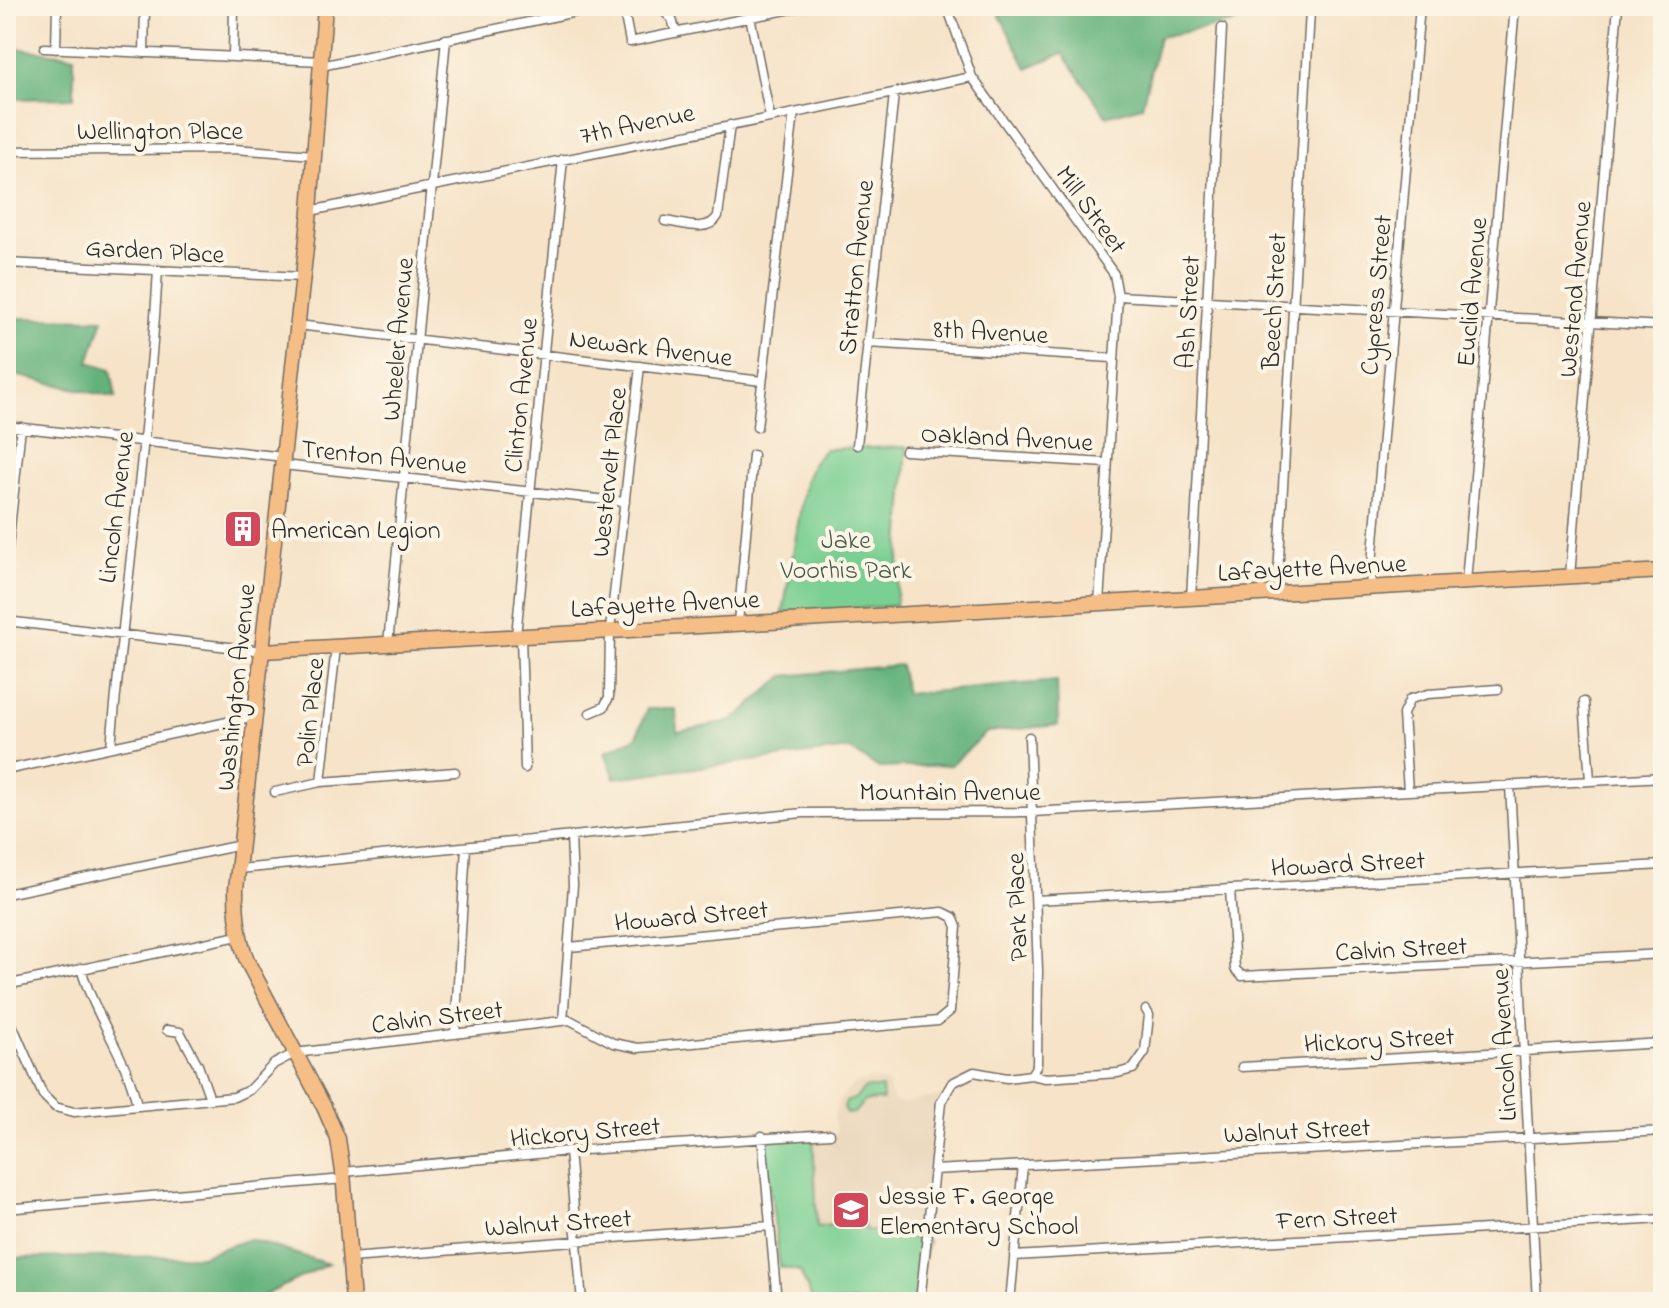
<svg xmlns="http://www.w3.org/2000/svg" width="1669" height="1308" viewBox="0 0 1669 1308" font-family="'Indie Flower',sans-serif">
	<rect width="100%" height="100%" fill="#fcf5e5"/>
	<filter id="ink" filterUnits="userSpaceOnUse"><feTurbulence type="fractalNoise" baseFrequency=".0125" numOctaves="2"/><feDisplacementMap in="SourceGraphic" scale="16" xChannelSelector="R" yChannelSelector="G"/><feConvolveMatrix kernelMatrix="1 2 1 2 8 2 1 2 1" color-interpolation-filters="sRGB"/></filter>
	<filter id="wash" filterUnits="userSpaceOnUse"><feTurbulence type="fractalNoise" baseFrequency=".006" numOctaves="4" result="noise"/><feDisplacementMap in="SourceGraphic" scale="32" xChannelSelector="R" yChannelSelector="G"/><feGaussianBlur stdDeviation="1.8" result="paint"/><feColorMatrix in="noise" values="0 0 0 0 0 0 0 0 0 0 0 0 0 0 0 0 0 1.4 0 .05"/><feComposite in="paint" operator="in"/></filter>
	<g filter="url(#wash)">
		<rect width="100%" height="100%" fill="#f6e3c8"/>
		<path fill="#e9d4b8" d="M872,1078L886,1082L895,1102L903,1104L925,1098L943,1097L927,1234L913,1302H813L800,1271L780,1267L813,1142L832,1140L836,1132L834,1117L839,1101L854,1084Z"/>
		<path fill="#7acf92" stroke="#527d5e" stroke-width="2" d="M907,447L896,606L783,613L805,483L813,463L825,449Z
			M865,1088H882L883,1100L864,1101L854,1113L846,1114L844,1107L846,1102L856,1098Z
			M813,1132L817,1227L862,1220L866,1230L928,1241L913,1302H813L800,1271L780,1267L764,1139Z"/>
		<path fill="#63b27c" stroke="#476e54" stroke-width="2" d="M995,6H1322L1159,37L1142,106L1106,116L1063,53L1027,68Z
			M6,47L74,56V98L6,99Z
			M6,318L103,319L89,362L111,369L116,398L6,373Z
			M900,665L906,694L1057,681L1058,725L987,732L951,765L879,768L849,749L615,778L605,752L636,738L647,709H676L677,732L732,721L784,676Z
			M249,1239L328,1264L251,1302H6V1258L201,1256Z"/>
	</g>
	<g filter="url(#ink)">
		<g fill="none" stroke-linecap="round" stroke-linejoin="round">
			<defs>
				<path id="minor" d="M623,6L630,42L806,6
					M658,6L672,19L676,33
					M748,6L770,117
					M947,6L972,77L1114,274L1118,296L1099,604
					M44,48L321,61
					M56,49L57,6
					M144,53L145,6
					M233,56L234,6
					M321,66L604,6
					M6,151L234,149L314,155
					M310,211L972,77
					M665,221C682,223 708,234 718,216L730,125
					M6,237L9,151
					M6,263L303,277
					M1118,296L1663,326
					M298,325L762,381
					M867,343L1112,358
					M6,426L284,457
					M757,427L794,113
					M857,445L894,94
					M905,451L1107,463
					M283,465L625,502
					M6,565L21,427
					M1661,571L1663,552
					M1570,576L1618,6
					M1466,582L1515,6
					M1370,588L1420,6
					M1277,593L1310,11
					M1191,599L1222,28
					M6,621L263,651
					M738,623L753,455
					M516,636L563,159
					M521,636L525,768
					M388,644L446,39
					M1584,702L1590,780
					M590,713L604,707L609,697L610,630L640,366
					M1029,737L1038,970L1037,1065L1031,1075
					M111,747C125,588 149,430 158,270
					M6,770L255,716
					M321,782L336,647
					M1510,785L1537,1302
					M1408,791L1403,714L1410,699L1428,694L1498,689
					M275,792L321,782L455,772
					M239,869L803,813L1032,812L1663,777
					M1230,889L1235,969L1242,976L1663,954
					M6,894L241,845
					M1036,900L1663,865
					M81,968C94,1016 127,1056 137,1105
					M6,985L238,936
					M6,1011L43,1095L55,1107L74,1112L234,1097L249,1090L274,1064L295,1053L570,1020L613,1043L638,1048L938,1021L950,1011L957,927L953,917L943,912L569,947
					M563,1021L573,885L571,836
					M167,1030L180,1032L198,1065L210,1099
					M455,1034L466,847
					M1242,1067L1663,1043
					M762,1136L777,1302
					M569,1151L582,1302
					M934,1170L1663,1131
					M343,1172L569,1151L830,1134
					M6,1209L344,1179
					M1014,1256L1663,1219
					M350,1258L770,1226
					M920,1302L941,1102L952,1083L974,1072L1007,1078L1031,1075L1046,1078L1118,1073L1133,1069L1145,1052L1149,1015L1146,1010
					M1010,1302L1023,1165"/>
				<path id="primary" d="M325,6L310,211L236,889C236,915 238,937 247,961L324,1107L338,1139L343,1172L353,1302
					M263,651L1663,571"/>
			</defs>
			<use href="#minor" stroke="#726b62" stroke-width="11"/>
			<use href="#primary" stroke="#726b62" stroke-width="17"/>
			<use href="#minor" stroke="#fff" stroke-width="8"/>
			<use href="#primary" stroke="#f6be87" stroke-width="14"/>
		</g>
	</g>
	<defs>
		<symbol id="building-square" viewBox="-11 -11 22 22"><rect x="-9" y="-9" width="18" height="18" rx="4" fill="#d1495b" stroke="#fcf5e5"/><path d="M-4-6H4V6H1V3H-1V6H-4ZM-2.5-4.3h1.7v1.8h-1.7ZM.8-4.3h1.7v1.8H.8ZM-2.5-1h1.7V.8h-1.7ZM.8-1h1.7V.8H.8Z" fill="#fff"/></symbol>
		<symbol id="school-square" viewBox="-11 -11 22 22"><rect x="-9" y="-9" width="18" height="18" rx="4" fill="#d1495b" stroke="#fcf5e5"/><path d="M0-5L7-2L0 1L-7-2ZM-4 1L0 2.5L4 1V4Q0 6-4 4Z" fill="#fff"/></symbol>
	</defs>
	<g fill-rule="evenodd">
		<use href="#building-square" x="221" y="507" width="44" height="44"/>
		<use href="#school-square" x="829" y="1188" width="44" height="44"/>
	</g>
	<g text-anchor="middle" stroke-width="8" stroke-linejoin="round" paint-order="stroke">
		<g font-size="26" fill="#2b2b2b" stroke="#fcf5e5">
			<text transform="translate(637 123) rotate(-12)" y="9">7th Avenue</text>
			<text x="160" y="139">Wellington Place</text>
			<text transform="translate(1092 209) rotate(54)" y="9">Mill Street</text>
			<text transform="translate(155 250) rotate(3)" y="9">Garden Place</text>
			<text transform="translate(855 267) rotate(-84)" y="9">Stratton Avenue</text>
			<text transform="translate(1574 289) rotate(-85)" y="9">Westend Avenue</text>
			<text transform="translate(1471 292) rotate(-85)" y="9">Euclid Avenue</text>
			<text transform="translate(1375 295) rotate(-85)" y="9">Cypress Street</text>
			<text transform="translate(1273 301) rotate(-87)" y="9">Beech Street</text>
			<text transform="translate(1187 312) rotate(-87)" y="9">Ash Street</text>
			<text transform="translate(991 331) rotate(3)" y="9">8th Avenue</text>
			<text transform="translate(397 339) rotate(-85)" y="9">Wheeler Avenue</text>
			<text transform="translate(651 347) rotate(7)" y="9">Newark Avenue</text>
			<text transform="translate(520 395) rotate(-84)" y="9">Clinton Avenue</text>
			<text transform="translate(1007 437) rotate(3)" y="9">Oakland Avenue</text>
			<text transform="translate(384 456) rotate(6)" y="9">Trenton Avenue</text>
			<text transform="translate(608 472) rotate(-84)" y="9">Westervelt Place</text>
			<text transform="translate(115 507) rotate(-83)" y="9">Lincoln Avenue</text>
			<text transform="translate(1312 567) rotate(-3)" y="9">Lafayette Avenue</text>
			<text transform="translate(665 603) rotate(-3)" y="9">Lafayette Avenue</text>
			<text transform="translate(235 687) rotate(-84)" y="9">Washington Avenue</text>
			<text transform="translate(309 712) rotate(-84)" y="9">Polin Place</text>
			<text x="950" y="800">Mountain Avenue</text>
			<text transform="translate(1348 863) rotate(-3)" y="9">Howard Street</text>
			<text transform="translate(1016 907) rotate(-92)" y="9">Park Place</text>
			<text transform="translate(691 915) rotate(-5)" y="9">Howard Street</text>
			<text transform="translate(1401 948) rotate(-3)" y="9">Calvin Street</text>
			<text transform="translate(437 1016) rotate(-7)" y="9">Calvin Street</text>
			<text transform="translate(1379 1039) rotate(-3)" y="9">Hickory Street</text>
			<text transform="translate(1503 1045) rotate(-93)" y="9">Lincoln Avenue</text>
			<text transform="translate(1297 1130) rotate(-3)" y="9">Walnut Street</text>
			<text transform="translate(585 1131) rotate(-5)" y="9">Hickory Street</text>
			<text transform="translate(1337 1217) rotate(-3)" y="9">Fern Street</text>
			<text transform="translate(558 1222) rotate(-4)" y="9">Walnut Street</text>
		</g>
		<g font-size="26" fill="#2b2b2b" stroke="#fcf5e5" text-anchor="start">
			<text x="271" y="538">American Legion</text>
			<text x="879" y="1204">Jessie F. George<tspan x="879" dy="30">Elementary School</tspan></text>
		</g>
		<g font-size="26" fill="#435c4a" stroke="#fcf5e5">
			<text x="846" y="548">Jake<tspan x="846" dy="30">Voorhis Park</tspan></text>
		</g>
	</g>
	<rect width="1669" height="1308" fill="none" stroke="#fcf5e5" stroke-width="32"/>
</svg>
